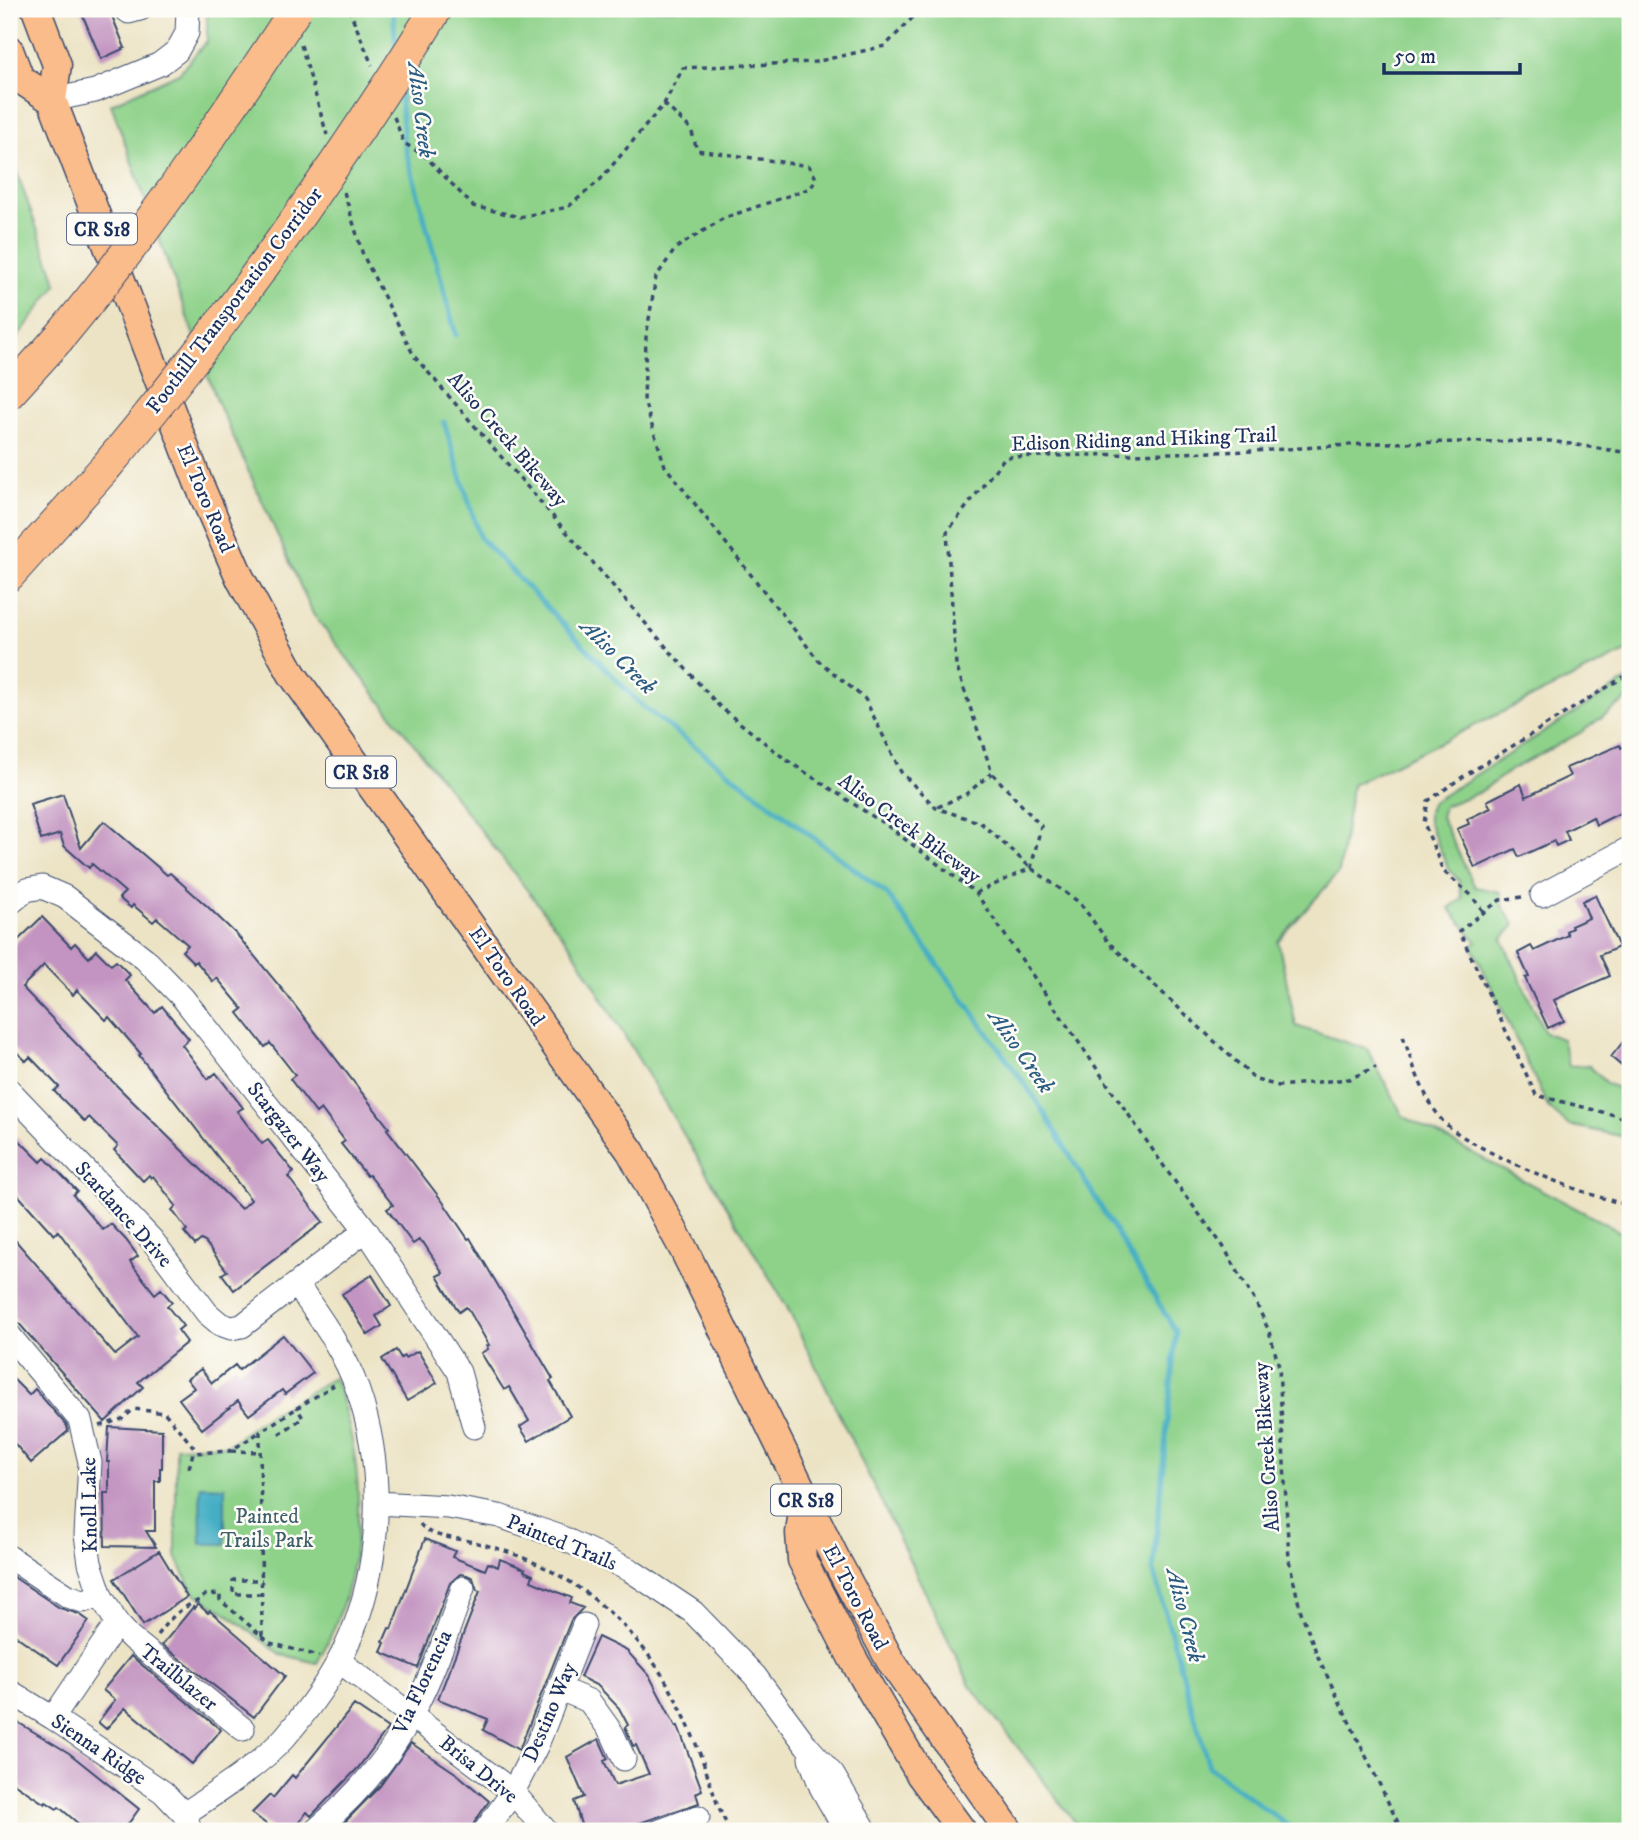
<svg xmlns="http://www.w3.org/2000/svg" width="1639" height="1840" viewBox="0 0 1639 1840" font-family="'IM FELL DW Pica',serif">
	<rect width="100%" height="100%" fill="#fdfcf7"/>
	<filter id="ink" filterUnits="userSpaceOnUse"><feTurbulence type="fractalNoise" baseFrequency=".0143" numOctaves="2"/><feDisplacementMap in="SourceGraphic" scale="14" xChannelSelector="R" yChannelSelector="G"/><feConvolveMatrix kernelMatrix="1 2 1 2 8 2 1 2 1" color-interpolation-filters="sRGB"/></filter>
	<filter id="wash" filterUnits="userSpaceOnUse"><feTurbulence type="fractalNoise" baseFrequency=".00686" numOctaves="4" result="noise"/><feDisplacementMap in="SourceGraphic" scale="28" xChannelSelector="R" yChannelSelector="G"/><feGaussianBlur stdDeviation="1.57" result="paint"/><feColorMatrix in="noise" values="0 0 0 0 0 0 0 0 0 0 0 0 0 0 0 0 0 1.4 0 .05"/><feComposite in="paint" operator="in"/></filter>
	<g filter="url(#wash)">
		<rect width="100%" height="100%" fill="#ece3c4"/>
		<path fill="#8ed28a" stroke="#548074" stroke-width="2" d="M207,9H1630V650L1352,785L1339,872L1278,941L1296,1026L1367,1049L1403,1116L1630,1237V1831H1082L970,1685L787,1307L572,948L313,614L217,401L111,104L179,73L207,41Z
			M9,151L57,284L9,349Z
			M1630,678V697L1580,733L1511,770L1480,792L1444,806L1441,817L1475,887L1500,892L1502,906L1515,925L1502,939L1545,1033L1562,1039L1569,1066L1588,1065L1606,1083L1630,1094V1138L1568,1125L1548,1107L1472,946L1477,942L1449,908L1462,899L1459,881L1448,868L1428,821V812L1431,803Z
			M334,1378C370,1473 367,1574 317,1663L280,1654L225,1612L196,1594L189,1585L176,1556V1447L228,1445L264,1418Z"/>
		<path fill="#45aec4" stroke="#306e91" stroke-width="2" d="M200,1486L225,1487V1544H201Z"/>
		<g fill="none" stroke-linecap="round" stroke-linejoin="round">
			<path stroke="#45aec4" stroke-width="5" d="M393,9L396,49
				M400,90L404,143L456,335
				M444,422L480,538L642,706L887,894L1037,1101L1176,1332L1153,1569L1209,1767L1295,1831"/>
		</g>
		<g id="blocks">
			<path fill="#c394c1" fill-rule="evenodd" d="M80,9L110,11L125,48L101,59Z
				M1630,744V808L1596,825L1593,817L1565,831L1569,840L1556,846L1554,841L1519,857L1515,849L1475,868L1457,829L1469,824L1467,819L1491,808L1487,801L1521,784L1526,797L1570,776L1566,768L1620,745L1621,748Z
				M63,794L81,848L104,821L167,875L170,873L208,907L237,935L286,994L389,1128L387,1129L443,1202L468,1239L470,1238L553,1379L550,1381L570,1416L529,1441L520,1427L529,1421L509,1387L504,1390L481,1353L488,1349L487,1346L489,1345L470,1312L466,1307L459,1312L437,1276L443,1273L423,1242L421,1243L419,1240L413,1244L387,1209L393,1205L369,1175L367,1176L341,1144L345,1141L321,1109L316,1113L290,1079L295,1075L270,1043L265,1047L238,1013L243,1009L217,978L213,982L196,961L194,963L182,951L188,945L157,918L153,922L133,905L131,908L119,898L125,892L92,864L89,868L64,846L60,834L41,840L30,804Z
				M1595,895L1619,947L1600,955L1610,976L1554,1000L1564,1021L1548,1028L1525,978L1529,977L1518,953L1531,946L1534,951L1568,935L1566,931L1572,928L1571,926L1589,918L1582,901Z
				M42,917L71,947L75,943L89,958L96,950L111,965L116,961L130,975L125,980L155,1013L162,1006L189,1039L182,1045L208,1079L216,1073L243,1108L237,1111L262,1144L268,1140L294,1172L288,1177L323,1222L234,1290L222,1274L227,1271L205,1242L201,1240L195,1245L184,1232L187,1230L172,1210L176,1206L153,1176L151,1178L149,1175L143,1181L114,1150L118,1146L89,1117L85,1122L54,1091L59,1087L30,1057L26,1061L9,1045V949ZM44,965L73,995L77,990L106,1020L109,1017L141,1054L139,1055L251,1200L241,1209L107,1076L22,987Z
				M1630,1033V1073L1611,1057Z
				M9,1130L41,1162L45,1158L77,1191L73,1195L103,1230L111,1224L126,1240L138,1256L130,1262L155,1294L161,1289L172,1302L167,1306L183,1326L178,1330L187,1342L138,1382L143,1387L105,1422L9,1312V1233L115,1355L138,1337L58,1231L54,1235L9,1185Z
				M372,1275L391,1306L376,1316L382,1326L368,1335L342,1294Z
				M283,1335L313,1373L285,1394L282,1390L249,1415L238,1401L202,1429L179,1399L194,1388L187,1379L201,1369L212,1383L235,1365L239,1370Z
				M396,1350L401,1358L404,1356L405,1358L418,1351L437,1383L407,1401L382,1359Z
				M9,1375L29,1395L35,1389L67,1426L68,1431L31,1463L9,1437Z
				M109,1427L162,1430V1468H160V1481H155V1531H146L156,1547L105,1546L104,1493H109V1462H107Z
				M425,1539L455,1551L452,1557L485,1570L488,1563L498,1567L500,1559L525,1569L524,1571L533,1575L531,1581L572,1598L570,1603L583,1608L571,1620L519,1750L483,1730L488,1719L438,1699L480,1591L477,1590L473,1578L467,1575L460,1574L450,1583L418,1668L381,1652L385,1643L383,1642L389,1628L391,1629Z
				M159,1551L187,1597L143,1625L114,1579Z
				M9,1574L60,1608L79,1614L89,1621L58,1665L9,1631Z
				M198,1604L208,1613L210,1611L285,1676L254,1717L162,1645L193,1607L194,1609Z
				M598,1637L627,1651L649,1675L676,1727L678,1726L702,1790L696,1793L699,1803L616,1831H583L574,1801L584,1797L567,1757L599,1739L608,1759L604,1761L615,1785L649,1774L636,1745L633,1746L625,1727L628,1725L619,1708L598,1686L580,1677Z
				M131,1656L221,1730L192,1764L125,1708L106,1729L98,1722L115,1700L103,1690Z
				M354,1705L388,1728L358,1768L319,1808L311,1816L307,1812L292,1831H275L252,1813L270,1795L273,1798L292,1775L295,1778Z
				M9,1717L69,1753L139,1809L123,1831H87L59,1807L57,1809L46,1802L45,1804L9,1780Z
				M411,1743L457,1774L489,1801L474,1823L471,1831H342L339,1828L380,1786Z"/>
		</g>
	</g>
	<g filter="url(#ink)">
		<use href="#blocks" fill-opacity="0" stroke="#3a4a6d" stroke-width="2"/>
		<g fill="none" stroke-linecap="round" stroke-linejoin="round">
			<defs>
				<path id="minor" d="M125,9L129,12L140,9
					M52,100L95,91L160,64L177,51L187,33L188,9
					M1542,895L1630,848
					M9,904L26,890L42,887L65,897L145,959L183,998L366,1230L459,1372L474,1427
					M9,1090L152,1240L207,1313L220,1324L231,1328L242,1326L366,1230
					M9,1335L80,1420L90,1462L86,1535L90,1563L101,1596L117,1623L53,1718
					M377,1503L448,1507L499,1516L558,1536L630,1570L693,1612L755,1676L806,1745L833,1775L866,1831
					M9,1557L68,1596L83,1601L101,1596
					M117,1623L131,1638L243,1729
					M339,1661L513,1792L546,1831
					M560,1689L589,1701L612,1733L624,1759
					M9,1691L53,1718L163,1792L184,1814L191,1831
					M810,1758L821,1787L846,1831
					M184,1814C216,1793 260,1765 285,1737C314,1703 343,1662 357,1620C382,1548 383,1463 358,1391C345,1352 320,1318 297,1285
					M315,1831C352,1799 390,1758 412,1714C433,1674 448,1631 463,1588
					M485,1831L513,1792L537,1745L584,1625
					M660,1831L698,1817"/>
				<path id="major" d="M36,9L57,65L52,100L198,482L240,578L292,674L631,1152L684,1250L836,1560L890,1660L1009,1831
					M9,50L20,79L52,100
					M805,1497L800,1533L802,1560L853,1659L920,1774L962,1831"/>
				<path id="highway" d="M9,393L58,339
					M9,575L105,468"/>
			</defs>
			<use href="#minor" stroke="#3a4a6d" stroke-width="25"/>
			<use href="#major" stroke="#3a4a6d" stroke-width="31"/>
			<use href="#highway" stroke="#3a4a6d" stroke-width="34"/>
			<path stroke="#3a4a6d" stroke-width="3.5" stroke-dasharray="5 5" stroke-linecap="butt" d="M349,9L372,65
				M301,45L327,135
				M664,104L691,129L697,150L809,166L816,178L811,188L724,218L676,248L656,277L646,337L644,401L665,466L819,661L865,699L901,772L936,808L981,823L1031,868L1080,903L1109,943L1256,1080L1279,1086L1349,1079L1376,1067
				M394,117L404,143L425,156L473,206L520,217L568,207L600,180L664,104L683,68L815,62L885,46L921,9
				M344,192L363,255L414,356L667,648L720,707L785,759L889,827L976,893L1170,1175L1223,1246L1256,1303L1269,1331L1279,1366L1289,1560L1300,1609L1318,1657L1402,1831
				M938,807L966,794L992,773
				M976,893L1031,868L1041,826L992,773L956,665L947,532L1005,457L1255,451L1380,443L1550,441L1630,453
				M1522,897L1500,900L1459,931L1536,1095L1630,1119
				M1483,911L1471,895L1443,871L1424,823L1428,801L1461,778L1630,673
				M1403,1036C1413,1065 1422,1094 1441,1119C1464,1148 1592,1199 1630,1205
				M100,1426L122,1419L134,1409L165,1413L197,1451
				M279,1434L303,1418L297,1408L334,1385
				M231,1451L261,1452
				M189,1468L193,1453L230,1451L260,1432
				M420,1524C431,1538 452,1537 469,1541C520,1552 568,1575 607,1610C657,1655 680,1701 703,1762C712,1786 717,1810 731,1831
				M261,1594H233V1580H262
				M157,1635C166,1623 177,1611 191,1604C197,1601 201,1600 205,1595L220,1594V1600L270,1643L319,1656
				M262,1636L260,1432L297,1408"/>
			<use href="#minor" stroke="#fff" stroke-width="23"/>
			<use href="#major" stroke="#fabc8b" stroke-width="28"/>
			<use href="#highway" stroke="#fabc8b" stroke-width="32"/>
			<defs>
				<path id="highway-bridge" d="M58,339C145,235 222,122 296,9
					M105,468C185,374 258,276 328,174C365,120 402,65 436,9"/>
			</defs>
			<use href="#highway-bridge" stroke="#3a4a6d" stroke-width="34" stroke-linecap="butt"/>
			<use href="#highway-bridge" stroke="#fabc8b" stroke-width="32"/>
		</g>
	</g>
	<g text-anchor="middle" stroke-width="5" stroke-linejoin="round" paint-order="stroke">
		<g fill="#fdfcf7" stroke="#5f6c8c" stroke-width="2">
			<rect x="67" y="213.5" width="70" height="31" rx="5"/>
			<rect x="326" y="756.5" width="70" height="31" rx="5"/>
			<rect x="771" y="1484.5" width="70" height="31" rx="5"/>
		</g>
		<g font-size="19" font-weight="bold" fill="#1b2f5e">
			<text x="102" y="236">CR S18</text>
			<text x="361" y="779">CR S18</text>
			<text x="806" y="1507">CR S18</text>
		</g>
		<g font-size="21" fill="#1b2f5e" stroke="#fdfcf7">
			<text transform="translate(234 300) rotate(-53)" y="7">Foothill Transportation Corridor</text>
			<text transform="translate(508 439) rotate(49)" y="7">Aliso Creek Bikeway</text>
			<text transform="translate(1144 439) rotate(-2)" y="7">Edison Riding and Hiking Trail</text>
			<text transform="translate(206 498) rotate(67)" y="7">El Toro Road</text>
			<text transform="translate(910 828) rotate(36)" y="7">Aliso Creek Bikeway</text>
			<text transform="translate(507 976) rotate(55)" y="7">El Toro Road</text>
			<text transform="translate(289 1132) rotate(52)" y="7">Stargazer Way</text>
			<text transform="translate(124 1214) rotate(48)" y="7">Stardance Drive</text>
			<text transform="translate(1266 1447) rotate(-94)" y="7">Aliso Creek Bikeway</text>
			<text transform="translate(89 1505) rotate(-91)" y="7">Knoll Lake</text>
			<text transform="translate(562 1542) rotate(22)" y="7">Painted Trails</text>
			<text transform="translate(856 1597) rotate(62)" y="7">El Toro Road</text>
			<text transform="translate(179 1677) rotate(39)" y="7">Trailblazer</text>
			<text transform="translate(422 1682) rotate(-65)" y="7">Via Florencia</text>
			<text transform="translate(549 1712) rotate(-67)" y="7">Destino Way</text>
			<text transform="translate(99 1749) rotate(34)" y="7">Sienna Ridge</text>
			<text transform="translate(479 1769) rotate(39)" y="7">Brisa Drive</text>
		</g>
		<g font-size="21" fill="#3e606b" stroke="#fdfcf7">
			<text x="267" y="1523">Painted<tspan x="267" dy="24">Trails Park</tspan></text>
		</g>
		<g font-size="23" font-style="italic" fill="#2a5b82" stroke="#fdfcf7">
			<text transform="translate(422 110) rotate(83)" y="8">Aliso Creek</text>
			<text transform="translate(619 656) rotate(45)" y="8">Aliso Creek</text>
			<text transform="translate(1022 1051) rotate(55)" y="8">Aliso Creek</text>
			<text transform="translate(1186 1615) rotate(76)" y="8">Aliso Creek</text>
		</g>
	</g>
	<rect width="1639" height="1840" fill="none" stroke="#fdfcf7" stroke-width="35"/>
	<path d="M1384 63v10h136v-10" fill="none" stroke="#1b2f5e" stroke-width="3.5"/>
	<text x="1394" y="63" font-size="21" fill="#1b2f5e" stroke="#fdfcf7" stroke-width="5" paint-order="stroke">50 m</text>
</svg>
